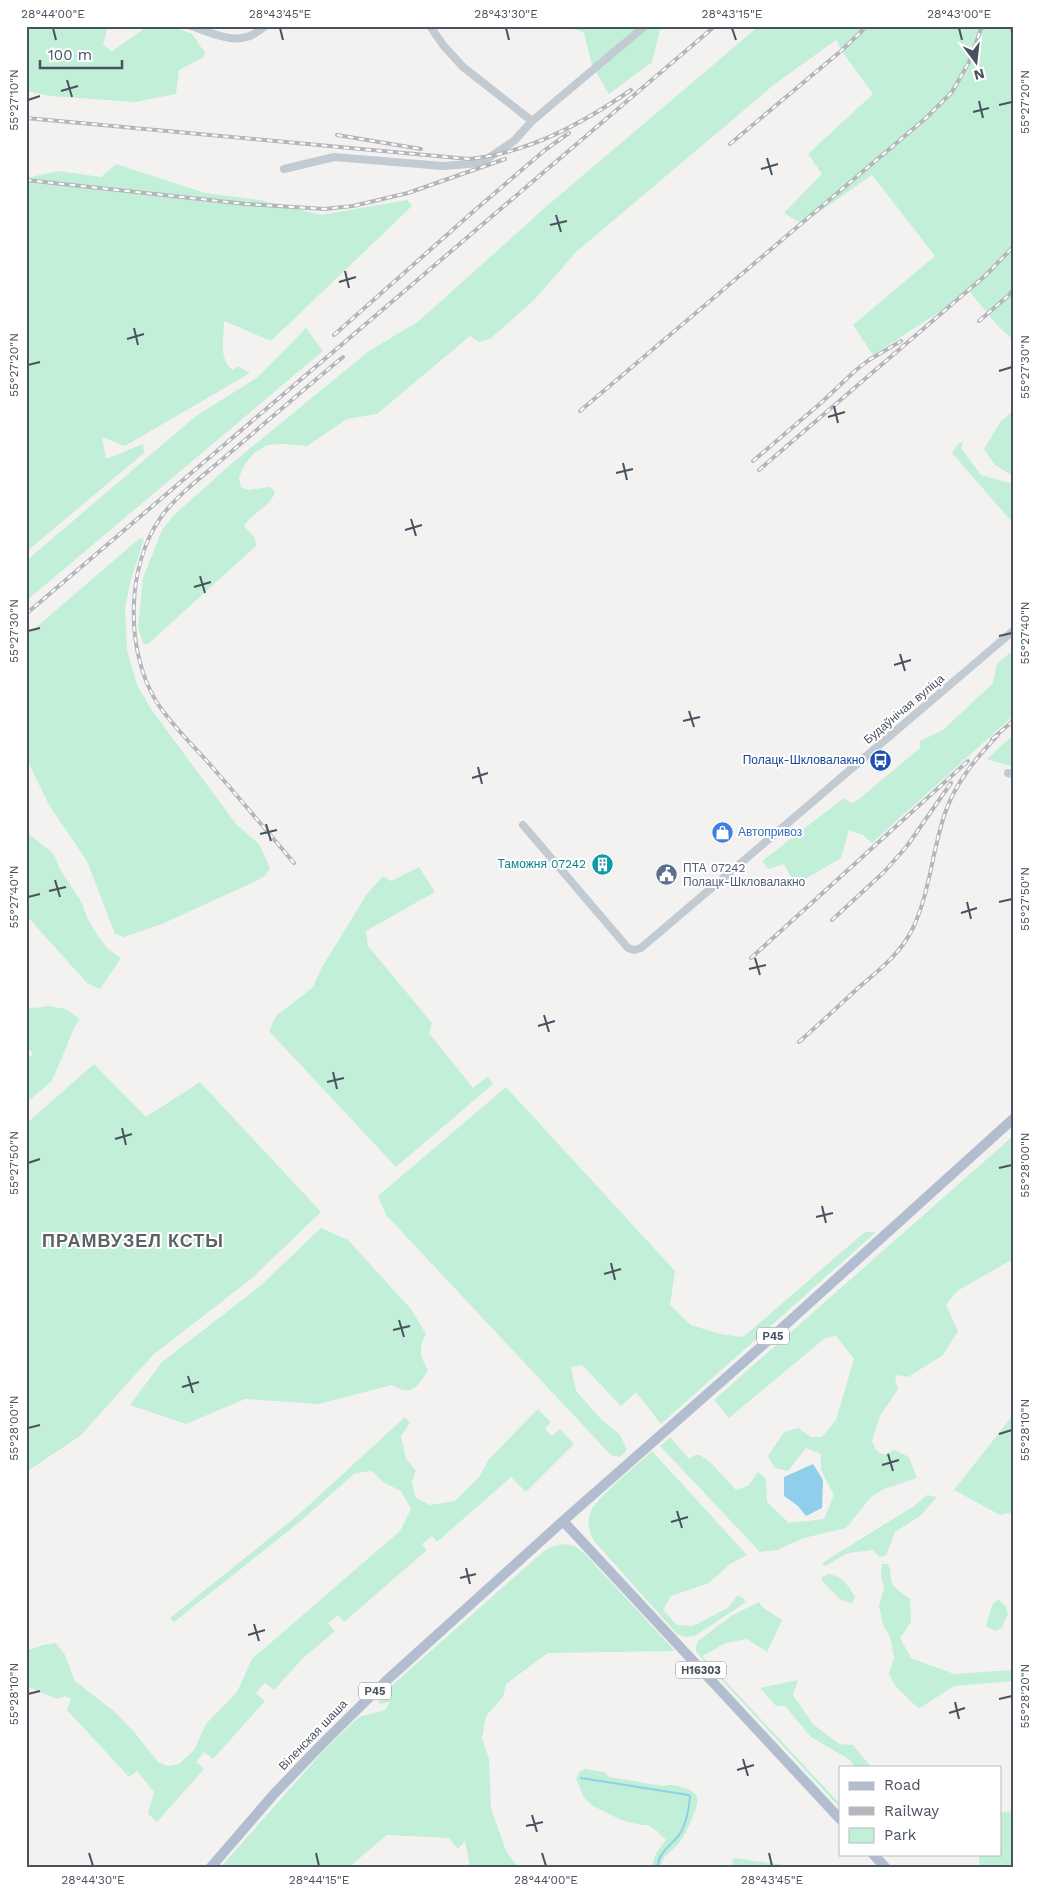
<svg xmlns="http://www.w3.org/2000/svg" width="1039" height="1893" viewBox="0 0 1039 1893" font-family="'Work Sans',sans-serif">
	<rect width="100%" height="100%" fill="#f4f2f1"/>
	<path fill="#c1efd8" d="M26,26H108L103,45L112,51L148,26H173L192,34L205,53L204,57L179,70L176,94L135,102L50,96L26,91Z
		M568,26H661L652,62L609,94L592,65L584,33Z
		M759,26H1013V340L997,325L970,292L873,355L853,325L935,256L872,175L802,224L784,213L822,174L808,154L873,94L846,57L836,40L776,83L576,252L535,299L490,339L479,342L470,336L377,414L347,419L307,446L283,444L267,445L254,453L245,464L239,477L241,487L249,490L269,487L275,491C271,508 253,511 244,526L255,538L256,546L148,644H143L138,627L143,578L162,530L173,516L231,464L369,351L419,321L548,205Z
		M116,164L205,193L260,200L321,215L407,200L412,206L271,341L224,321C224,337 218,360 233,370L238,366L250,373L125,446L102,437L106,459L143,444L144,453L26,552V178L58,171L101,177Z
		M306,328L323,351L26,601V561L196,416L258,377Z
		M1013,411V476L995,465L984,449L1001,421Z
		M963,441L961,448L981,475L1013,484V523L952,453L957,445Z
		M140,538L144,539L130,583L125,608L127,650L137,685L151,709L236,824L259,844L270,868L265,876L254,882L162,924L124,937L115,934L87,861L49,805L26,758V636Z
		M1013,650V716L872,843L863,835L849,830L841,858L795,885L784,864L768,869L762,861L844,798L851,803L859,799L920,748V741L943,730L993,683L997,664Z
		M1013,735V767L987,759Z
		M26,832L53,853L61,871L82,903L87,918L98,936L108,949L121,958L100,989L87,983L26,915Z
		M419,867L435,892L366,931L368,946L432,1023L429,1033L473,1088L488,1076L493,1084L396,1167L269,1031L276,1016L313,987L322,967L367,894L383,876L391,881Z
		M49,1006L66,1009L80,1019L75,1026L52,1081L26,1103V1060L33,1054L26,1046V1007L34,1008Z
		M94,1064L146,1117L200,1082L321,1212L251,1279L154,1354L80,1436L26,1472V1124Z
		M506,1087L675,1271L670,1305L691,1325L720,1334L743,1337L865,1232H876L661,1424L636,1392L621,1406L582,1365L571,1367L576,1391L602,1420L620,1435L627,1450L620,1457L611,1455L386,1215L378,1196Z
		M1013,1136V1259L957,1291L946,1305L958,1331L943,1355L908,1377L897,1375L895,1378L898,1389L880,1416L872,1441L876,1450L883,1455L895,1450L909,1457L917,1478L884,1489L871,1497L846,1528L804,1538L777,1550L760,1552L660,1446L670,1437L689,1459L695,1455H700L711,1463L736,1490L748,1486L758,1472L766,1479L767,1502L789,1523L824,1519L834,1495L821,1470V1454L806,1448L788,1471L775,1468L768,1456L784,1432L798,1428L811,1437H822L836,1420L854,1359L836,1336L825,1338L729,1418L714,1400Z
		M321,1228L348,1240L411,1309L426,1334C418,1348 420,1357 428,1370C418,1387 411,1397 392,1385L318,1404L245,1399L186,1424L130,1405L162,1362L259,1287Z
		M538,1409L551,1422L545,1429L552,1436L560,1429L574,1444L526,1492L511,1477L437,1542L432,1536L422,1544L427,1550L344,1622L338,1615L328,1623L335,1631L303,1658L274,1690L265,1683L256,1693L265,1701L213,1759L204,1752L196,1762L204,1769L157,1822L148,1814L154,1792L137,1771L129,1777L67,1710L71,1699L65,1696L57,1699L26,1686V1651L43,1645L56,1643L65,1655L75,1681L115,1712L135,1733L158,1762L168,1766L179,1764L194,1750L206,1724L237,1692L252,1659L400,1531L411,1509L401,1491L383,1482L372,1471L355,1473L302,1520L174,1622L170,1618L297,1516L405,1417L410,1423L401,1436L406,1458L416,1471L412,1481L415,1497L430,1505L455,1501L480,1476L489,1459Z
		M1013,1415V1512L1000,1515L954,1490Z
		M652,1451L747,1555L730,1564L709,1583L671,1596L663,1610L677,1625L693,1626L728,1608L738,1595L743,1598L746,1602L695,1636L685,1637L677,1634L594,1541C589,1531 586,1522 591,1511C596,1498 640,1463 652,1451Z
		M927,1495L937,1497L920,1516L895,1532L886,1555L880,1557L873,1550L848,1553L825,1566L822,1563L914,1506Z
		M564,1544L575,1546L584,1553L675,1651L548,1653L506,1684L503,1697L486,1716L482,1738L489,1759L491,1808L506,1851L518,1867H470L465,1841L458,1849L449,1838L387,1835L349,1867H221L325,1749L359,1717L385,1710L390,1702L380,1704L378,1701L381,1695L544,1551L554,1546Z
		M882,1564H888C892,1571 889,1578 893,1585C896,1590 905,1595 910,1599L911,1622L900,1638L911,1658L954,1674L1013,1670V1681L954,1686L923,1706L918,1708L896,1687L889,1674L894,1657L890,1637L883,1625L879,1606L884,1587L881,1576Z
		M829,1574C843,1577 848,1585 855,1597L852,1603L841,1600L822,1581V1577Z
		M998,1599L1006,1606L1008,1614L1002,1628L995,1631L986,1626L992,1605Z
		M759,1602L762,1607L782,1620L767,1652L747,1639L726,1643L702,1656L840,1804V1808L696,1652V1647L698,1641L731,1616Z
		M798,1680L793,1695L813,1724L839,1744L853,1745L871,1767H855L850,1760L811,1737L785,1706H776L760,1688Z
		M585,1769L604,1772L609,1777L663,1786C670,1784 678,1785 685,1788C690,1790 695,1792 697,1797C700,1805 685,1836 679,1843C673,1851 661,1856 661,1867H653C653,1854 659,1850 666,1840L657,1831L648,1825H641L621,1820L593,1806L584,1798L576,1779L579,1772Z
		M1013,1811V1867H979V1856L977,1854H1000V1813Z
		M734,1858L798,1867L734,1865L732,1861Z"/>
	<path fill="#8fcfeb" d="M813,1464L823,1480L822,1508L806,1516L798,1506L784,1496V1477Z"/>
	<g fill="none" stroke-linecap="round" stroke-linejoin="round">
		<path stroke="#8fcfeb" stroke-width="2" d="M581,1778L689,1795L690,1797C689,1809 687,1821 681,1832C674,1844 657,1852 658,1867"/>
		<path stroke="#c2cad2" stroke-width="8" d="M191,26C219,35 240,49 265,26
			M430,26L443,45L463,67L532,121
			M284,169L334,157L443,166L481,163L514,141L532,121L645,26
			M1008,773L1013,774
			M523,825L628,948L634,950L641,948L1013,631"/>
		<path stroke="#b2bdcf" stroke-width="10" d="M563,1521L840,1819
			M873,1854L885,1867
			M211,1867L274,1794L321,1745L387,1680L563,1521L763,1345L1013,1119"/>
		<defs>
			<path id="rail" d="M1010,26L1013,32
				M26,118L469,159C529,153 583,123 631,90
				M337,135L421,149
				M730,144L841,51L867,26
				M26,180L246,204L325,209L353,206L408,193L505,159
				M979,321L1009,295L1013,290
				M334,335L475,210L545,150L569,133
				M580,411L926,118L952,92L969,62L982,26
				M753,461L822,402L856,370L869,360L901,341
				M759,470L986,275L1013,247
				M26,614L715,26
				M992,739L1013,721
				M294,863C267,831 240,799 213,768C194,746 171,725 156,701C125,649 126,567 161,517C177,495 204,475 225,457C264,424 303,390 343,357
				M832,920L884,872L907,846L951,783
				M751,958L968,761
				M799,1042C819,1024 839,1006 858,988C878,971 900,954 912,930C930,893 932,851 945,813C956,782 976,758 998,735"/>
		</defs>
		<use href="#rail" stroke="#b4b6bb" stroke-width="4"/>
		<use href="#rail" stroke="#fff" stroke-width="2" stroke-dasharray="5.5" stroke-linecap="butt"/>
	</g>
	<path fill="none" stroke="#49525f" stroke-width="2" d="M53,28L56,40M280,28L283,40M506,28L509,40M732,28L736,40M959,28L962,40M67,80L72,97M61,91L78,86M28,100L40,96M979,101L983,118M999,105L1012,102M973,112L989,108M767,158L772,175M761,169L778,164M556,215L561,232M550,225L567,221M345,271L349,288M339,282L356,277M134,328L138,345M127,339L144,334M28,365L40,362M999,371L1012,367M834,406L838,423M828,417L845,412M623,463L627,480M616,473L633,469M411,519L416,536M405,530L422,525M200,576L205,593M194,587L211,582M28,631L40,628M999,636L1012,633M900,654L905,671M894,665L911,660M689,711L694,727M683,721L700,717M478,767L482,784M472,778L488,773M266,824L271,841M260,834L277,830M55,880L60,897M49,891L66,887M28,897L40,894M967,902L971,919M999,902L1012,899M961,913L977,908M755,958L760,975M749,969L766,965M544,1015L549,1032M538,1026L555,1021M333,1072L337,1089M327,1082L344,1078M122,1128L126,1145M115,1139L132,1134M28,1163L40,1159M999,1168L1012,1165M822,1206L826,1223M816,1217L833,1213M611,1263L615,1280M604,1274L621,1269M399,1320L404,1337M393,1330L410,1326M188,1376L193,1393M182,1387L199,1382M28,1428L40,1425M999,1434L1012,1430M888,1454L893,1471M882,1465L899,1460M677,1511L682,1528M671,1522L688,1517M466,1568L470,1584M460,1578L476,1574M254,1624L259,1641M248,1635L265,1630M28,1694L40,1691M999,1699L1012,1696M955,1702L959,1719M949,1713L965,1708M743,1759L748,1776M737,1770L754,1765M532,1815L537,1832M526,1826L543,1822M89,1853L93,1866M316,1853L319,1866M542,1853L546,1866M769,1853L772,1866"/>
	<defs>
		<symbol id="bus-disc" viewBox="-11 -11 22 22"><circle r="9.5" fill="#1a4fb4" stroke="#fff"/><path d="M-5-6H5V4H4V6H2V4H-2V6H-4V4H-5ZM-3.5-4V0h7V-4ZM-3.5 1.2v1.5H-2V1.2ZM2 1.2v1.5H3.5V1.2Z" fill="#fff"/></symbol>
		<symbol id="shop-disc" viewBox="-11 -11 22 22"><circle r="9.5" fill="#3f7fe0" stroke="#fff"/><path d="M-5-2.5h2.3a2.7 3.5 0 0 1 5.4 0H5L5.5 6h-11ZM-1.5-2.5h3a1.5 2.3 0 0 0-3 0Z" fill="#fff"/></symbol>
		<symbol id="building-disc" viewBox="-11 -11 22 22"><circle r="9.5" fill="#0f9aa8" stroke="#fff"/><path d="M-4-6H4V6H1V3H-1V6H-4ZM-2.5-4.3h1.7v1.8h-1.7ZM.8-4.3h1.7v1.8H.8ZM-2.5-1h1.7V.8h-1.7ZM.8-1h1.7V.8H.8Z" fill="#fff"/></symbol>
		<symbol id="civic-disc" viewBox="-11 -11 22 22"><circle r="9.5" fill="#5c6f8a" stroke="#fff"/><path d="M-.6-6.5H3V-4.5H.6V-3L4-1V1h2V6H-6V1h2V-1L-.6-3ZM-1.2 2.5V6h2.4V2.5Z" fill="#fff"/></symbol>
	</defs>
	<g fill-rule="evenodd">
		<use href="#bus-disc" x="868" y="748" width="25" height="25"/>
		<use href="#shop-disc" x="710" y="820" width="25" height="25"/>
		<use href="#building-disc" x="590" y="852" width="25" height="25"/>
		<use href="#civic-disc" x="654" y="862" width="25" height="25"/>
	</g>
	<g text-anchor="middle" stroke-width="4" stroke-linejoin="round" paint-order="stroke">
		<g fill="#fff" stroke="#80868f" stroke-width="1">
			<rect x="757" y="1327.5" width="32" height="17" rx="4"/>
			<rect x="676" y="1661.5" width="50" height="17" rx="4"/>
			<rect x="359" y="1682.5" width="32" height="17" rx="4"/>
		</g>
		<g font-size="11" font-weight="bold" fill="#49525f">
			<text x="773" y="1340">Р45</text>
			<text x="701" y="1674">Н16303</text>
			<text x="375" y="1695">Р45</text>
		</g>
		<g font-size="12" fill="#49525f" stroke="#fff">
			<text transform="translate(904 709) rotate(-40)" y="4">Будаўнічая вуліца</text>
			<text transform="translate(313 1735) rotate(-46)" y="4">Віленская шаша</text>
		</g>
		<g font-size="12" fill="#164399" stroke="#fff" text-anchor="end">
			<text x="865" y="764">Полацк-Шкловалакно</text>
		</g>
		<g font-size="12" fill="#366cbe" stroke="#fff" text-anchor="start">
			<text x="738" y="836">Автопривоз</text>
		</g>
		<g font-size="12" fill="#0d838f" stroke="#fff" text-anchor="end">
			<text x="586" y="868">Таможня 07242</text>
		</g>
		<g font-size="12" fill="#4e5e75" stroke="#fff" text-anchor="start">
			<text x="683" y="872">ПТА 07242<tspan x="683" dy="14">Полацк-Шкловалакно</tspan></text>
		</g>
		<g font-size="18" font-weight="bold" letter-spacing="1" fill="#5e6166" stroke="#fff">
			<text x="133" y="1247">ПРАМВУЗЕЛ КСТЫ</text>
		</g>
	</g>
	<rect width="1039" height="1893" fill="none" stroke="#ffffff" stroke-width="55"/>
	<rect x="839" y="1766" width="162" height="90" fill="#ffffff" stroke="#b6babf"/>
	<rect x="849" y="1782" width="25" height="8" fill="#b2bdcf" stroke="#b6babf"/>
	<text x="884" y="1790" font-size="15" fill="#49525f">Road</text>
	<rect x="849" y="1807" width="25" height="8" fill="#b4b6bb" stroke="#b6babf"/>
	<text x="884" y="1816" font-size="15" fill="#49525f">Railway</text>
	<rect x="849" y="1828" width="25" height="15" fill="#c1efd8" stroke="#b6babf"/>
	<text x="884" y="1840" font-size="15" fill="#49525f">Park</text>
	<g transform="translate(976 62) rotate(165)" stroke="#ffffff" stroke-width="4" paint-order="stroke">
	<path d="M0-4L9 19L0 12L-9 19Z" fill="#49525f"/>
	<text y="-8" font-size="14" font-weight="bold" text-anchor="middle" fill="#49525f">N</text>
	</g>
	<path d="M40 60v8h82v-8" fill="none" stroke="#49525f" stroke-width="2.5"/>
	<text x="48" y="60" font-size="15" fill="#49525f" stroke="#ffffff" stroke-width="4" paint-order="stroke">100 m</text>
	<rect x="28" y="28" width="984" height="1838" fill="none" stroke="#49525f" stroke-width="2"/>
	<g font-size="12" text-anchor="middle" fill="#49525f">
		<text x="53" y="18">28°44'00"E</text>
		<text x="280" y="18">28°43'45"E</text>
		<text x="506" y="18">28°43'30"E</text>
		<text x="732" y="18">28°43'15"E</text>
		<text x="959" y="18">28°43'00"E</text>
		<text transform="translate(14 100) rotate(-90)" y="4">55°27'10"N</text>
		<text transform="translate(1025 102) rotate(-90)" y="4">55°27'20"N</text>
		<text transform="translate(14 365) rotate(-90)" y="4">55°27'20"N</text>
		<text transform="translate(1025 367) rotate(-90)" y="4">55°27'30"N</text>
		<text transform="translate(14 631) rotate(-90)" y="4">55°27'30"N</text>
		<text transform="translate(1025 633) rotate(-90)" y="4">55°27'40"N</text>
		<text transform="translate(14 897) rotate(-90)" y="4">55°27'40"N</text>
		<text transform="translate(1025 899) rotate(-90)" y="4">55°27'50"N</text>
		<text transform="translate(14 1163) rotate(-90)" y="4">55°27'50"N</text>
		<text transform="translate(1025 1165) rotate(-90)" y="4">55°28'00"N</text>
		<text transform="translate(14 1428) rotate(-90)" y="4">55°28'00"N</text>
		<text transform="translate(1025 1430) rotate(-90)" y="4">55°28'10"N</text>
		<text transform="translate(14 1694) rotate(-90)" y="4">55°28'10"N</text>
		<text transform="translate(1025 1696) rotate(-90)" y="4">55°28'20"N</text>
		<text x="93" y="1884">28°44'30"E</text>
		<text x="319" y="1884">28°44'15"E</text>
		<text x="546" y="1884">28°44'00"E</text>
		<text x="772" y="1884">28°43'45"E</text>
	</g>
</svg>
